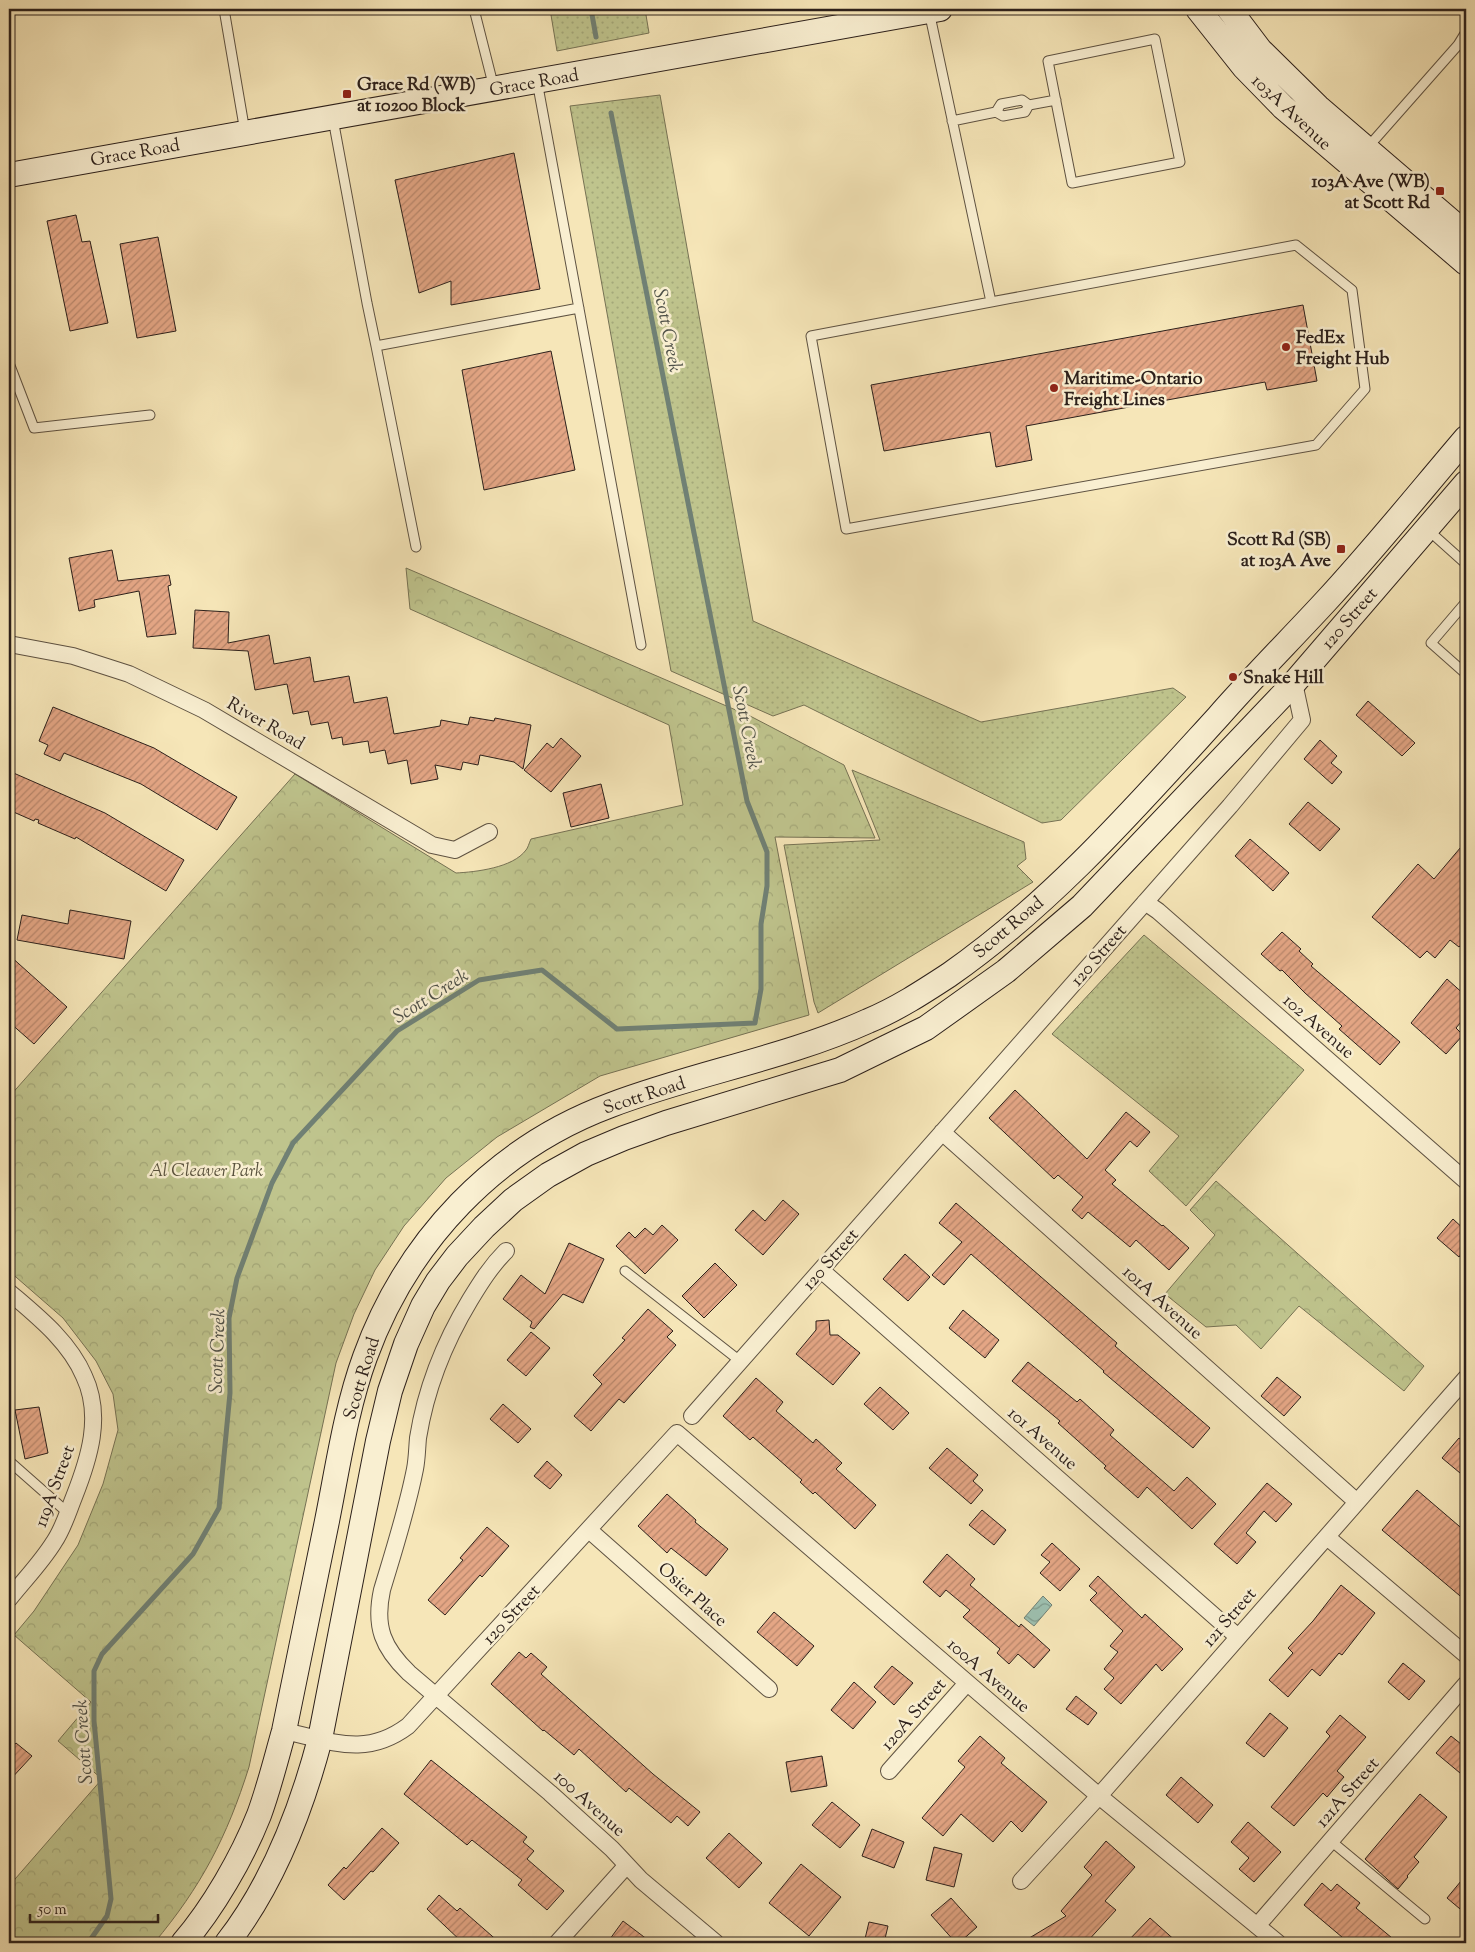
<svg xmlns="http://www.w3.org/2000/svg" width="1475" height="1952" viewBox="0 0 1475 1952" font-family="'Sorts Mill Goudy',serif">
	<defs>
		<pattern id="grass-dots" width="8" height="8" patternUnits="userSpaceOnUse" patternTransform="scale(1.25)"><rect width="8" height="8" fill="#bfc48d"/><path d="M2 2h.1M6 6h.1" fill="none" stroke="#a4a879" stroke-width="1.8" stroke-linecap="round"/></pattern>
		<pattern id="forest-crowns" width="20" height="18" patternUnits="userSpaceOnUse" patternTransform="scale(1.25)"><rect width="20" height="18" fill="#bfc48d"/><path d="M2 6a3 3 0 1 1 6 0M12 15a3 3 0 1 1 6 0" fill="none" stroke="#a4a879"/></pattern>
		<pattern id="water-waves" width="16" height="10" patternUnits="userSpaceOnUse" patternTransform="scale(1.25)"><rect width="16" height="10" fill="#9dc0b0"/><path d="M0 5q4-4 8 0t8 0" fill="none" stroke="#809c8e"/></pattern>
		<pattern id="building-hatch" width="6" height="6" patternUnits="userSpaceOnUse" patternTransform="scale(1.25)"><rect width="6" height="6" fill="#e4a685"/><path d="M-1 1l2-2M0 6l6-6M5 7l2-2" fill="none" stroke="#b9876c"/></pattern>
	</defs>
	<rect width="100%" height="100%" fill="#f6e6b8"/>
	<filter id="stains"><feTurbulence type="fractalNoise" baseFrequency=".004" numOctaves="4"/><feColorMatrix values="0 0 0 0 .2 0 0 0 0 .09 0 0 0 0 .02 0 0 0 .5 -.17"/></filter>
	<radialGradient id="worn" r=".72"><stop offset=".6" stop-color="#630" stop-opacity="0"/><stop offset="1" stop-color="#630" stop-opacity=".3"/></radialGradient>
	<path fill="url(#grass-dots)" stroke="#767254" d="M550,9H645L649,33L557,51Z
		M660,95L753,621L981,722L1173,688L1186,697L1061,820L1042,823L804,705L773,716L671,671L570,106Z
		M852,770L1024,842L1026,859L1017,866L1033,882L818,1013L814,1002L784,845L880,840Z
		M1144,935L1304,1070L1186,1206L1149,1171L1179,1136L1052,1034Z"/>
	<path fill="url(#forest-crowns)" stroke="#767254" d="M406,568L752,717L844,765L875,838L775,837L809,1015L600,1076L497,1137L446,1178L404,1226L375,1270L354,1314L336,1363L249,1767C227,1837 201,1887 154,1943H13L9,1939V1886L102,1779L58,1741L91,1702L14,1635L34,1611L78,1545L103,1484L118,1430L113,1394L96,1361L63,1318L9,1271V1097L295,774L456,873C475,872 513,868 526,850C528,848 529,843 531,839L683,805L669,725L410,609Z
		M1216,1181L1424,1366L1404,1391L1299,1306L1261,1349L1236,1325L1206,1327L1165,1294L1215,1235L1190,1210Z"/>
	<path fill="url(#water-waves)" stroke="#708074" d="M1043,1596L1052,1605L1034,1626L1024,1618Z"/>
	<g fill="none" stroke-linecap="round" stroke-linejoin="round">
		<path stroke="#708074" stroke-width="5" d="M591,9L596,37
			M88,1943L107,1916L111,1899L94,1721V1671L102,1654L193,1554L219,1508L230,1393L229,1318L237,1278L272,1183L293,1143L397,1031L479,980L542,970L617,1029L755,1023L761,989V924L767,886V852L747,801L611,113"/>
	</g>
	<path fill="url(#building-hatch)" stroke="#2c201b" d="M514,153L540,289L451,305V281L419,293L395,180Z
		M76,215L82,242L90,241L108,323L70,331L47,221Z
		M158,237L176,331L137,338L120,244Z
		M1303,305L1317,381L1267,390L1265,382L1026,426L1032,460L996,467L990,432L884,451L871,385Z
		M551,351L575,470L484,490L462,370Z
		M112,550L118,581L169,575L171,585L168,586L176,634L147,637L139,591L94,600L95,607L79,611L69,558Z
		M195,610L229,612L228,643L269,635L274,664L310,657L314,682L349,676L354,703L387,697L394,734L440,726L441,720L468,725L470,717L494,721L495,718L531,725L523,769L514,762L480,755L478,765L463,762L461,770L435,765L438,779L411,784L407,760L388,764L385,750L370,753L368,741L343,745L342,737L332,739L328,722L311,725L308,711L293,714L287,684L255,690L248,651L193,648Z
		M1368,701L1415,743L1402,756L1356,715Z
		M53,707L154,748L237,797L217,830L141,784L64,753L60,761L44,754L48,745L39,741Z
		M561,738L581,756L551,792L524,770L547,743L553,748Z
		M1320,740L1337,756L1331,763L1342,772L1332,784L1304,759Z
		M9,771L105,813L184,860L166,891L76,837L75,839L38,823L39,820L35,819L34,821L9,810Z
		M601,784L609,818L571,827L563,793Z
		M1308,802L1340,829L1320,851L1289,824Z
		M1250,839L1289,873L1273,891L1235,856Z
		M1466,841V939L1459,947L1450,940L1435,958L1427,951L1420,958L1372,917L1418,864L1434,879Z
		M70,910L131,921L124,959L17,940L22,915L68,924Z
		M1282,932L1301,949L1299,951L1313,964L1311,966L1400,1042L1380,1065L1339,1029L1342,1026L1305,993L1282,970L1280,971L1261,954Z
		M9,955L67,1007L34,1044L9,1022Z
		M1447,979L1466,996V1016L1456,1028L1463,1035L1446,1054L1411,1023Z
		M1015,1090L1087,1159L1126,1112L1150,1132L1137,1147L1130,1141L1105,1170L1116,1180L1112,1184L1162,1226L1163,1225L1189,1248L1169,1270L1136,1240L1130,1247L1088,1212L1082,1219L1072,1210L1083,1197L1058,1175L1054,1179L989,1118Z
		M783,1200L799,1214L763,1255L735,1230L753,1210L765,1221Z
		M956,1203L1117,1343L1115,1346L1210,1428L1193,1448L1103,1372L1104,1371L971,1254L944,1285L932,1275L962,1242L939,1223Z
		M1453,1219L1466,1231V1248L1459,1257L1437,1238Z
		M662,1225L678,1240L645,1274L616,1246L629,1232L635,1238L645,1228L653,1235Z
		M569,1243L604,1259L583,1303L563,1294L534,1329L530,1327L532,1322L503,1299L521,1275L545,1294Z
		M905,1254L930,1277L908,1301L883,1279Z
		M715,1263L737,1285L704,1318L682,1296Z
		M648,1309L673,1331L667,1337L676,1345L624,1403L619,1399L591,1431L574,1416L602,1384L593,1375L625,1340L622,1338Z
		M963,1310L999,1340L985,1358L949,1328Z
		M829,1320L830,1335H838L860,1353L833,1385L796,1354L816,1330V1321Z
		M531,1332L550,1348L526,1376L507,1360Z
		M1028,1362L1077,1402L1080,1399L1114,1430L1110,1435L1174,1491L1187,1477L1216,1504L1192,1529L1147,1487L1138,1498L1104,1468L1106,1466L1058,1423L1060,1421L1012,1381Z
		M1277,1377L1301,1397L1284,1416L1261,1396Z
		M756,1378L783,1402L776,1411L813,1443L816,1439L842,1463L836,1469L876,1505L855,1529L815,1492L813,1494L800,1482L802,1480L753,1437L750,1440L723,1416Z
		M880,1387L909,1413L893,1430L864,1404Z
		M503,1404L531,1429L518,1443L490,1419Z
		M39,1407L48,1453L25,1459L15,1410Z
		M1459,1438L1466,1444V1478L1442,1458Z
		M947,1448L978,1475L973,1481L983,1490L971,1504L929,1468Z
		M547,1461L562,1475L550,1489L534,1476Z
		M1267,1483L1292,1504L1276,1522L1264,1511L1246,1533L1256,1542L1237,1564L1214,1544Z
		M1417,1490L1466,1532V1601L1382,1530Z
		M667,1494L696,1520L695,1522L728,1549L706,1576L671,1548L667,1553L638,1526Z
		M982,1510L1006,1530L994,1545L969,1525Z
		M487,1527L509,1546L482,1577L480,1575L445,1615L428,1600L463,1560L460,1558Z
		M1052,1543L1080,1569L1060,1591L1040,1573L1050,1562L1041,1555Z
		M947,1554L975,1579L970,1585L1019,1627L1021,1624L1050,1650L1034,1668L1018,1654L1009,1664L997,1653L1000,1649L963,1617L970,1610L946,1590L940,1597L923,1582Z
		M1098,1576L1142,1618L1145,1614L1183,1649L1162,1671L1156,1664L1121,1704L1104,1689L1114,1678L1104,1669L1118,1652L1110,1646L1123,1631L1090,1600L1097,1593L1089,1586Z
		M1341,1585L1375,1613L1342,1655L1339,1653L1320,1676L1312,1669L1288,1697L1269,1680L1293,1653L1288,1648L1313,1621Z
		M774,1612L814,1646L797,1666L757,1632Z
		M519,1652L526,1658L531,1653L547,1667L541,1674L653,1774L700,1812L688,1826L677,1816L671,1823L629,1788L626,1792L579,1749L574,1755L544,1730L543,1731L491,1684Z
		M1403,1663L1425,1681L1409,1700L1388,1682Z
		M892,1666L913,1683L894,1705L874,1687Z
		M854,1682L876,1702L853,1729L831,1710Z
		M1076,1696L1097,1713L1088,1725L1066,1709Z
		M1270,1713L1288,1728L1264,1757L1246,1743Z
		M1340,1715L1366,1737L1337,1771L1344,1777L1327,1797L1323,1793L1294,1826L1271,1807L1330,1736L1326,1732Z
		M980,1736L1005,1758L1001,1763L1047,1802L1022,1832L1011,1821L993,1842L961,1814L943,1836L922,1818L965,1767L958,1761Z
		M1451,1736L1466,1748V1778L1436,1753Z
		M16,1743L32,1756L9,1781V1751Z
		M822,1756L827,1786L791,1792L786,1762Z
		M431,1760L527,1837L523,1842L534,1851L527,1859L564,1891L547,1910L518,1885L522,1880L472,1840L467,1845L404,1794Z
		M1181,1777L1213,1805L1198,1823L1166,1795Z
		M1420,1794L1447,1817L1414,1857L1419,1862L1407,1876L1408,1877L1398,1889L1365,1859Z
		M832,1802L860,1825L840,1848L812,1825Z
		M1248,1822L1281,1852L1254,1882L1239,1869L1249,1858L1231,1842Z
		M382,1828L399,1843L373,1872L371,1871L344,1900L328,1885L344,1867L346,1869Z
		M872,1829L904,1842L894,1868L862,1856Z
		M729,1833L762,1863L739,1888L706,1858Z
		M1106,1841L1135,1867L1105,1901L1116,1910L1086,1943H1021L1066,1916L1061,1911L1092,1875L1084,1867Z
		M934,1847L962,1854L954,1887L926,1880Z
		M801,1864L841,1897L809,1936L769,1903Z
		M1466,1875V1914L1447,1898Z
		M1322,1883L1331,1891L1337,1884L1360,1903L1356,1908L1398,1943H1349L1304,1905Z
		M439,1895L457,1911L460,1908L500,1943H463L427,1909Z
		M951,1898L977,1927L959,1943H956L931,1915Z
		M1150,1918L1178,1943H1126Z
		M623,1921L652,1943H607Z
		M869,1922L888,1926L884,1943H864Z"/>
	<g fill="none" stroke-linecap="round" stroke-linejoin="round">
		<defs>
			<path id="lane" d="M224,9L245,132
				M474,9L494,88
				M929,11L991,302L1296,245L1352,290L1365,389L1316,445L846,529L811,336L991,302
				M1155,39L1180,162L1072,183L1048,61Z
				M537,81L641,645
				M1029,105L1056,100
				M333,119L367,303L376,346L579,308
				M952,121L996,112L1003,116L1025,112L1029,105L1022,100L1001,104L996,112
				M1368,147L1458,45L1466,32
				M376,346L416,547
				M9,363L34,428L150,415
				M1427,529L1466,564
				M1466,602L1431,643L1466,674
				M625,1271L740,1361
				M9,1461L68,1513
				M1331,1841L1425,1919"/>
			<path id="street" d="M9,644L73,656L129,674L204,710L432,845L455,850L489,832
				M1145,902L1158,911L1466,1181
				M942,1132L1357,1502
				M506,1251C491,1266 481,1282 470,1300C444,1343 426,1388 418,1438C417,1449 417,1459 415,1469C407,1510 394,1550 382,1590C374,1627 383,1648 409,1673L550,1793L612,1849L641,1880L716,1943
				M821,1270L1238,1637
				M9,1292C37,1316 69,1341 84,1376C103,1416 89,1459 74,1497C68,1512 63,1529 54,1542C41,1563 24,1580 9,1599
				M692,1416L1230,806L1302,720L1294,683
				M589,1530L769,1689
				M1327,1537L1466,1655
				M284,1731C332,1741 365,1758 408,1726L677,1433L1099,1796L1278,1943
				M889,1771L967,1683
				M1021,1881L1099,1796L1466,1378
				M1257,1926L1466,1684
				M557,1943L627,1865"/>
			<path id="secondary" d="M1198,9L1244,67L1283,107L1466,263
				M1229,9L1260,50L1318,107L1466,234
				M9,175L940,9
				M183,1943C213,1908 242,1858 259,1815C269,1788 276,1759 284,1731C298,1661 313,1591 327,1521C338,1466 346,1409 365,1357C407,1241 495,1148 611,1105C695,1073 786,1058 868,1021C897,1009 923,992 949,975C1051,904 1135,808 1218,717C1253,677 1290,640 1326,601C1375,548 1420,492 1466,438
				M227,1943C273,1884 301,1811 320,1739L378,1441L390,1391L406,1344L423,1306L438,1281L457,1256L484,1227L513,1200L548,1175L586,1154L624,1138L666,1123L840,1070L926,1028L1006,971L1082,906L1294,683L1466,483"/>
		</defs>
		<use href="#lane" stroke="#5e5242" stroke-width="11"/>
		<use href="#street" stroke="#5e5242" stroke-width="18"/>
		<use href="#secondary" stroke="#2c201b" stroke-width="26"/>
		<use href="#lane" stroke="#f9efd1" stroke-width="9"/>
		<use href="#street" stroke="#f9efd1" stroke-width="16"/>
		<use href="#secondary" stroke="#f9efd1" stroke-width="24"/>
	</g>
	<g fill="#8f2418" stroke="#f9efd1" stroke-width="2">
		<rect x="342" y="89" width="10" height="10" rx="2.5"/>
		<rect x="1435" y="186" width="10" height="10" rx="2.5"/>
		<circle cx="1286" cy="347" r="5"/>
		<circle cx="1054" cy="388" r="5"/>
		<rect x="1336" y="544" width="10" height="10" rx="2.5"/>
		<circle cx="1233" cy="677" r="5"/>
	</g>
	<g text-anchor="middle" stroke-width="5" stroke-linejoin="round" paint-order="stroke">
		<g font-size="18" fill="#2c201b" stroke="#f9efd1">
			<text transform="translate(534 82) rotate(-10)" y="6">Grace Road</text>
			<text transform="translate(1292 112) rotate(43)" y="6">103A Avenue</text>
			<text transform="translate(135 152) rotate(-10)" y="6">Grace Road</text>
			<text transform="translate(1349 618) rotate(-49)" y="6">120 Street</text>
			<text transform="translate(266 723) rotate(30)" y="6">River Road</text>
			<text transform="translate(1008 927) rotate(-40)" y="6">Scott Road</text>
			<text transform="translate(1098 955) rotate(-49)" y="6">120 Street</text>
			<text transform="translate(1319 1026) rotate(41)" y="6">102 Avenue</text>
			<text transform="translate(644 1095) rotate(-18)" y="6">Scott Road</text>
			<text transform="translate(830 1259) rotate(-49)" y="6">120 Street</text>
			<text transform="translate(1163 1302) rotate(42)" y="6">101A Avenue</text>
			<text transform="translate(361 1378) rotate(-73)" y="6">Scott Road</text>
			<text transform="translate(1043 1438) rotate(41)" y="6">101 Avenue</text>
			<text transform="translate(54 1486) rotate(-70)" y="6">119A Street</text>
			<text transform="translate(693 1594) rotate(42)" y="6">Osier Place</text>
			<text transform="translate(511 1614) rotate(-47)" y="6">120 Street</text>
			<text transform="translate(1229 1617) rotate(-49)" y="6">121 Street</text>
			<text transform="translate(989 1675) rotate(41)" y="6">100A Avenue</text>
			<text transform="translate(913 1714) rotate(-49)" y="6">120A Street</text>
			<text transform="translate(1347 1792) rotate(-49)" y="6">121A Street</text>
			<text transform="translate(590 1803) rotate(42)" y="6">100 Avenue</text>
		</g>
		<g font-size="18" font-weight="bold" fill="#2c201b" stroke="#f9efd1" text-anchor="start">
			<text x="357" y="90">Grace Rd (WB)<tspan x="357" dy="21">at 10200 Block</tspan></text>
			<text x="1430" y="187" text-anchor="end">103A Ave (WB)<tspan x="1430" dy="21">at Scott Rd</tspan></text>
			<text x="1296" y="343">FedEx<tspan x="1296" dy="21">Freight Hub</tspan></text>
			<text x="1064" y="384">Maritime-Ontario<tspan x="1064" dy="21">Freight Lines</tspan></text>
			<text x="1331" y="545" text-anchor="end">Scott Rd (SB)<tspan x="1331" dy="21">at 103A Ave</tspan></text>
			<text x="1243" y="683">Snake Hill</text>
		</g>
		<g font-size="18" font-style="italic" fill="#58513d" stroke="#f9efd1">
			<text x="206" y="1176">Al Cleaver Park</text>
		</g>
		<g font-size="19" font-style="italic" fill="#4e5048" stroke="#f9efd1">
			<text transform="translate(669 330) rotate(79)" y="7">Scott Creek</text>
			<text transform="translate(748 727) rotate(79)" y="7">Scott Creek</text>
			<text transform="translate(430 995) rotate(-32)" y="7">Scott Creek</text>
			<text transform="translate(216 1351) rotate(-88)" y="7">Scott Creek</text>
			<text transform="translate(82 1742) rotate(-94)" y="7">Scott Creek</text>
		</g>
	</g>
	<rect width="1475" height="1952" fill="none" stroke="#f6e6b8" stroke-width="30"/>
	<rect x="10" y="10" width="1455" height="1932" fill="none" stroke="#2c201b" stroke-width="2.5"/>
	<rect x="15" y="15" width="1445" height="1922" fill="none" stroke="#2c201b"/>
	<path d="M30 1914v8h128v-8" fill="none" stroke="#2c201b" stroke-width="2.5"/>
	<text x="38" y="1914" font-size="15" fill="#2c201b" stroke="#f9efd1" stroke-width="4" paint-order="stroke">50 m</text>
	<rect width="100%" height="100%" filter="url(#stains)"/>
	<rect width="100%" height="100%" fill="url(#worn)"/>
</svg>
